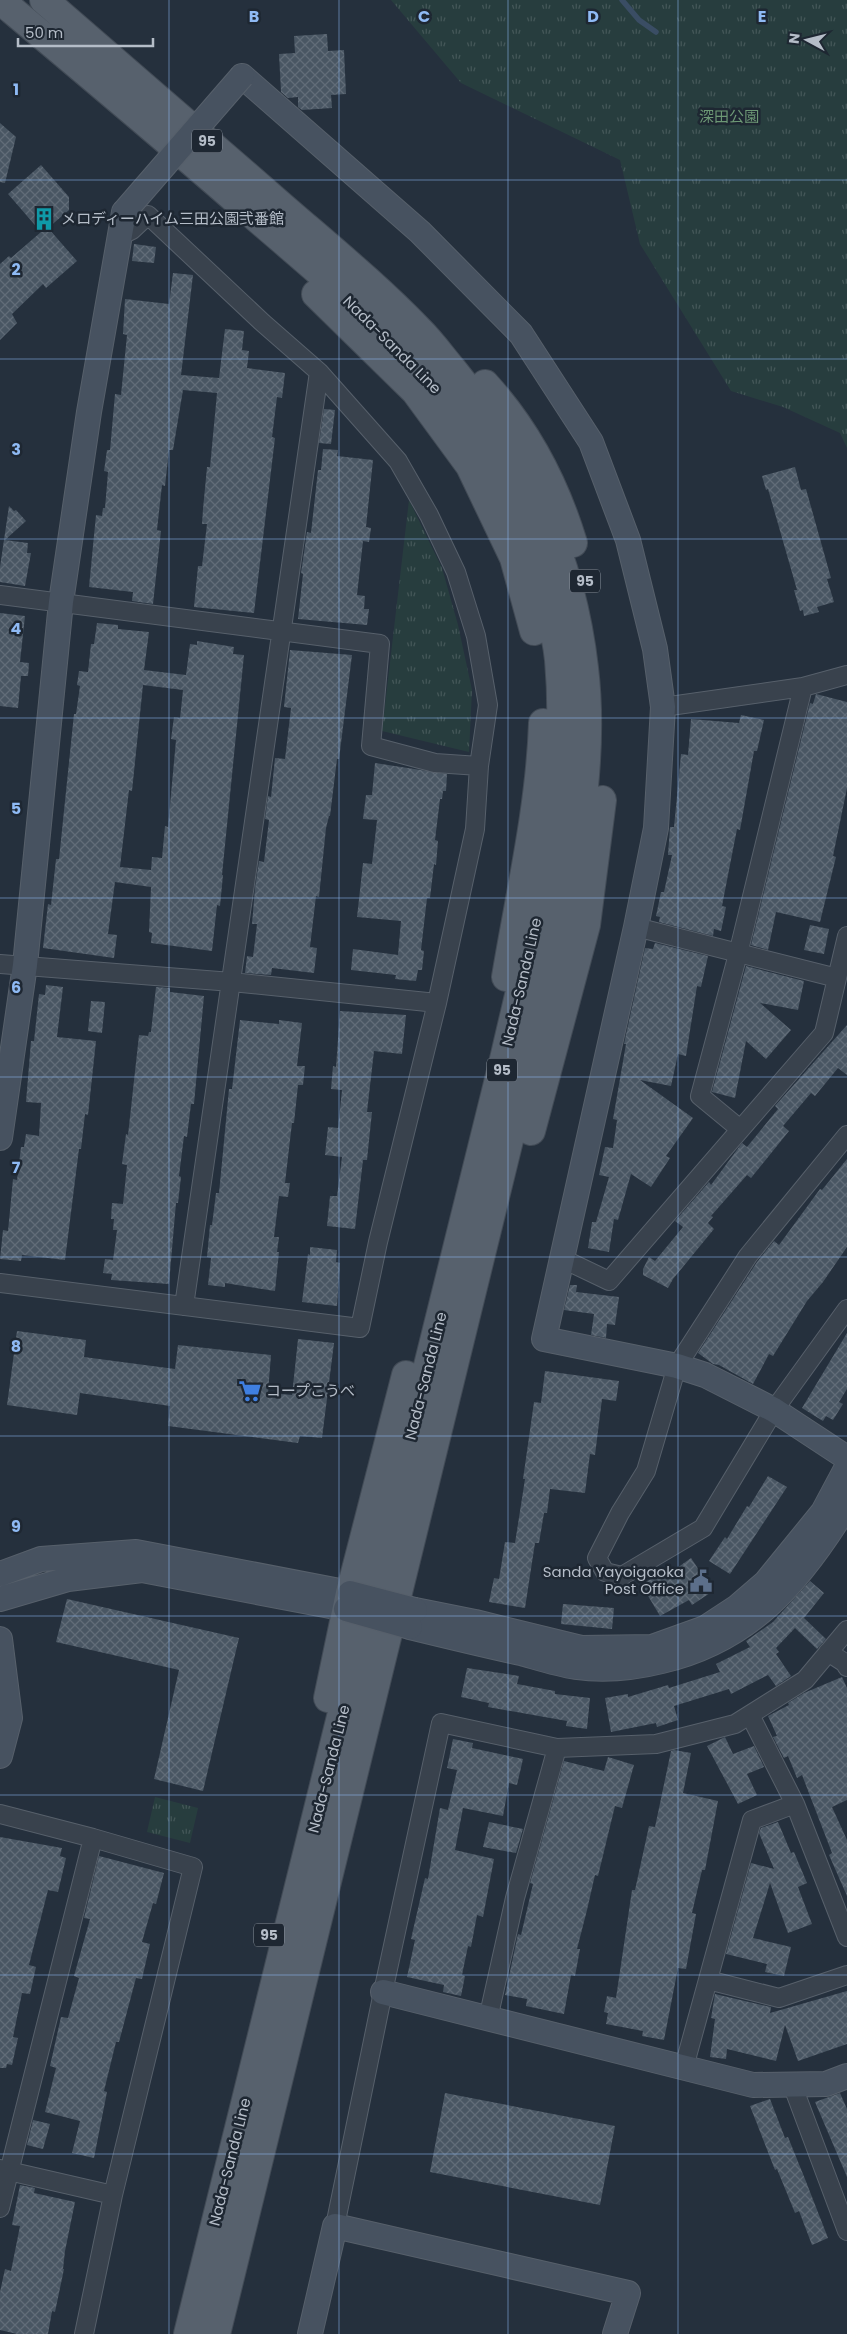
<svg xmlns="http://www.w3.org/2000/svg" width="847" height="2334" viewBox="0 0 847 2334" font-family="Poppins,'Noto Sans JP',sans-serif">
	<defs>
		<pattern id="park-tufts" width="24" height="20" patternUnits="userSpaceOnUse" patternTransform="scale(1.25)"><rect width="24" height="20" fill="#273d3e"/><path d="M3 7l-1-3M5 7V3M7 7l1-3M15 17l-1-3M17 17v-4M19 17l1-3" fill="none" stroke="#445758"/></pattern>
		<pattern id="building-cross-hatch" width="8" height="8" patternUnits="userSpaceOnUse" patternTransform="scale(1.25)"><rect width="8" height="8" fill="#495663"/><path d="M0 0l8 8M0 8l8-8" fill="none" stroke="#616c78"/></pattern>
	</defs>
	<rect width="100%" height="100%" fill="#25303d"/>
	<path fill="url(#park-tufts)" d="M391,0H847V448L840,433L783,407L731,391L640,244L620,160L461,83Z
		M409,500L442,568L458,625L472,690L469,752L382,731Z
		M155,1797L198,1808L190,1843L147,1832Z"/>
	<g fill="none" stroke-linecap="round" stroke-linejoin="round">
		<path stroke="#3a4d64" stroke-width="5.5" d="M622,0L639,20L656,32"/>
	</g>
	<path fill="url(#building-cross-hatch)" fill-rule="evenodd" d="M327,34L328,51L344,50L346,94L331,95L332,108L302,110L298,107V97L288,98L281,92L279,54L295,53L294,36Z
		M0,123L16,137L5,183L0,182Z
		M41,165L69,197V210L48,228L77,261L46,288L43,284L12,314L17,323L0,340V264L9,256L11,258L41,232L8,194Z
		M134,244L156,247L154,263L132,261Z
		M173,273L193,275L181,375L219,378L225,329L244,331L242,350L249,351L247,368L285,373L282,398L277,397L272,437L275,438L254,613L194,607L198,566H202L207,524H202L203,509L207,467H210L217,393L183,390L173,450H169L165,486L162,485L157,530L161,531L153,604L132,601L133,592L89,587L96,515L102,516L103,508H105L108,472L104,471L107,450H110L115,394L121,395L127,335L123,334L125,299L169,304Z
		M324,409L335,410L331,444L319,443Z
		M323,449L338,450L337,456L373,460L366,527L371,528L369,542L363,541L357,595L365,596L364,609H369L367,625L298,619L303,574L301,573L307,532L311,533L318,470H321Z
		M795,467L801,490L806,489L831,578L827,579L834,602L817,607L819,612L804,616L803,610L800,611L794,590H797L768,489L766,490L762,476Z
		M9,506L14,511L16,510L26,521L5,540L28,543L27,553H31L25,586L0,582V567Z
		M0,613L25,616L20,662L29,663L28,676H21L18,708L0,706Z
		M97,623L118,625V629L149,632L144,670L186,675L190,644L197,645V641L234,647L233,654L244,655L222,875H223L220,906L217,905L212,951L151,943L152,933L149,932L151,887L115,882L108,934L117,935L114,958L43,948L48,904L51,905L56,859H59L74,714H76L80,686L77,685L79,671L88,672L91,644H94ZM143,685L183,690L180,718L174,717L171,739L176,740L168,827L165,826L162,858L152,857L151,870L120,867L129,790L132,791Z
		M290,650L352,655L339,759H337L330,816H329L326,828L319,897L316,896L310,947L317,948L314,973L272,968L271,975L245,973L247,956L253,957L257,924H252L255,888L259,861L264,862L269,820L265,819L268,796L271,797L275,758L285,759L291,708L284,707Z
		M816,694L847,702V788L833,856L836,857L820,922L776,912L768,950L751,945L810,703L813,704Z
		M741,715L764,720L757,751H754L740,830L737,829L728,875L722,906L726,907L721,931L714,929L713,936L659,922L660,917L656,916L661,892H664L672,855H668L670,827H674L681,754L688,755L691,719L739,723Z
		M375,763L447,774L446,791H443L442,799H440L435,840L438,841L436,865L434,864L430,898H427L421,950L424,951L422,970H418L416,981L395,979L396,975L351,970L353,949L398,955L401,921L357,917L363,863L372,864L377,820L363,819L366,795H372Z
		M810,925L829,929L824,954L804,950Z
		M655,943L708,956L701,987L697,986L686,1056L678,1054L671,1086L640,1080L693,1118L666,1156L670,1158L651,1187L631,1174L618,1220L614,1219L609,1252L588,1248L592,1222H596L609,1177L599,1175L605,1147L613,1148L617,1120L613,1119L626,1044H624L625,1039L645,948L653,949Z
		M746,966L804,981L798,1010L760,1003L791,1030L766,1059L746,1041L735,1098L712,1092Z
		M46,985L63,987L57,1037L96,1041L88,1115L85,1114L81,1149H79L65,1260L22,1255L21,1261L0,1259L3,1230L8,1231L13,1179L17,1180L21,1147H24L26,1134L39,1136L41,1103L26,1102L31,1041H34L39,994L45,995Z
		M156,987L170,988V992L204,996L194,1104H191L187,1137L184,1136L179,1176L181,1177L178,1203H176L169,1284L111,1280L112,1274L103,1273L105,1259L113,1260L117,1230H113L114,1219H111L112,1203L123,1204L127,1165L122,1164L126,1134L128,1135L139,1035L148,1036L149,1032H151Z
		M91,1001L105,1002L102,1033L88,1031Z
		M340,1011L406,1015L402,1054L374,1051L367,1112H372L367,1160H363L355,1229L327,1226L330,1196H337L342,1157L325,1155L328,1127L338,1128L342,1090L331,1089L333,1066L336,1067Z
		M240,1020L279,1024V1020L302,1023L297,1066H305L303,1085H298L294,1123H292L285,1183H290L288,1197L279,1196L274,1237H279L277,1252H279L275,1291L225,1283V1287L208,1285L211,1258L207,1257L210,1225H212L216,1193H219L229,1089H232Z
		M847,1025V1075L838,1068L815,1096L811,1093L783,1126L789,1131L751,1178L747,1175L711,1216L713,1217L708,1223L714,1229L673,1279L668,1288L643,1275V1269L649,1257L655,1261L683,1227L675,1221L709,1182L711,1185L742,1143L747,1147L778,1109L775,1106Z
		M847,1159V1247L823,1282L807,1301L773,1356L769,1354L753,1384L719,1365L713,1364L698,1353L757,1262L774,1241L779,1245L820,1189L822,1190Z
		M310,1247L337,1250L336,1262L340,1263L337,1306L302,1302L308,1254L310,1255Z
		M570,1285H577L576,1292L619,1297L615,1325L607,1324L606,1338L591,1335L594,1314L564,1310Z
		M17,1331L86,1340L84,1357L175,1369L178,1345L271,1355L268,1393L292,1395L298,1339L334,1343L322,1438L300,1436L298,1443L168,1426L170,1406L80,1393L77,1415L7,1405Z
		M847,1333V1389L839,1402L843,1404L833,1420L826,1416L823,1421L802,1408Z
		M545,1371L619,1381L616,1401L602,1399L595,1455L590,1454L585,1493L550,1489L547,1513H544L539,1543H535L525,1608L489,1602L494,1578L499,1579L505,1542L515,1543L525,1479H523L534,1402L541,1403Z
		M768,1476L787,1487L730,1574L709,1561L725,1537L727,1539L747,1506L749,1507Z
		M691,1558L713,1591L692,1605L689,1600L660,1616L641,1584L676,1567L677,1568Z
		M810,1581L824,1593L804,1618L826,1639L817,1649L795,1628L776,1648L779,1652L776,1654L791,1676L776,1686L768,1675L731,1694L729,1689L674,1706L678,1720L657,1727L656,1723L611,1732L605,1698L628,1694V1697L668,1685L669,1688L720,1672L716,1664L750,1647L746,1641L773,1622Z
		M67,1599L239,1638L203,1791L154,1779L179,1670L56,1642Z
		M563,1604L614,1608L612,1629L561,1624Z
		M467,1668L519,1676L517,1684L555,1691V1694L590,1698L587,1729L566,1726L567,1721L488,1707L489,1703L461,1697Z
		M842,1677L847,1688V1800L832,1807L847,1840V1896L829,1855L832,1853L802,1775L797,1778L788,1756L784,1758L773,1737L777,1736L768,1716L789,1705L788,1703L804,1693Z
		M725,1737L733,1754L754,1746L764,1767L747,1774L757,1795L738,1804L707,1746Z
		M453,1739L473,1743L472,1748L523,1759L517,1785L509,1783L503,1816L463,1808L455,1850L494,1859L483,1917L477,1915L471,1947L468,1946L462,1975L465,1976L461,1996L443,1992L444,1985L407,1977L415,1940L411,1939L425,1878L428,1879L440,1808L448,1810L457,1770L447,1768Z
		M674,1750L691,1753L683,1793L718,1801L705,1870H702L692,1913L696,1914L686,1969L678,1968L664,2040L642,2036L643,2031L606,2024L608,2013L604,2012L607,1996L616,1998L632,1890H635L649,1826L655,1827L671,1751Z
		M608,1757L634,1765L622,1808L615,1806L598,1876L595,1875L587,1910L577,1949H580L575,1976L571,1975L564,2014L526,2006L527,1999L505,1995L518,1934L521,1935L533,1884L530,1883L564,1761L604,1771Z
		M489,1822L523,1829L516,1853L483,1847Z
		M778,1822L791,1853L794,1852L807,1883L798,1887L812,1924L788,1933L770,1883L753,1938L791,1947L784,1976L765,1972L767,1964L726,1954L751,1863L774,1869L759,1833L761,1828Z
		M0,1837L62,1848L60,1856L66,1858L58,1892L48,1890L29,1965L36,1967L30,1994L22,1993L13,2037L18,2038L12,2065L7,2064L6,2068H0Z
		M99,1856L164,1873L156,1904L153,1903L142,1942L150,1944L142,1979L136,1978L119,2042H116L104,2091L107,2092L94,2158L72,2153L80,2121L45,2112L56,2068L50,2066L61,2017L68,2018L79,1978L74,1976L90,1919L84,1918Z
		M847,1991V2044L798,2061L785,2025L776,2061L727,2049L726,2059L710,2057L715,2019L711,2018L715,1994L771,2007L770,2013Z
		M445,2093L615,2126L600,2205L430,2172Z
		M840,2093L847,2109V2177L815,2102Z
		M770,2099L785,2138L788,2137L805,2179L828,2238L812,2245L799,2211L795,2213L777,2169L775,2170L750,2106Z
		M33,2120L50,2124L43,2149L27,2145Z
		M20,2185L35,2188L34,2193L75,2202L65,2251L63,2269H64L55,2312L52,2311L48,2334H17L0,2330V2292L5,2269L11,2271L20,2226L12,2225Z"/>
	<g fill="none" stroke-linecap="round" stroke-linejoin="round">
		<defs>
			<path id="street" d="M0,595L380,644L371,746L435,763L479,766
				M663,707L803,687L847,675
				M636,927L837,978
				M0,964L232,982L437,1003
				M740,1129L700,1096L738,954L803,687
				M847,1135L748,1256L677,1366L646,1471L620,1513L597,1558L605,1572L622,1576L703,1528L774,1410L847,1309
				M561,1258L609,1281L824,1033L847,936
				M0,1283L360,1328L378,1242L437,1003L475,829L479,766L488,705L476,636L456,572L429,515L398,461L319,372L263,323L148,215L132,230L120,236
				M184,1306L319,372
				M828,1652L845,1663L847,1667
				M750,1715L795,1804L847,1937
				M0,1814L93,1838L0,2208
				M708,1980L779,1998L847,1975
				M488,2019L515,1898L557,1748
				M684,2067L752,1820L795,1804
				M792,2084L847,2231
				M0,2169L113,2195
				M335,2226L383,1992L441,1723L557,1748L656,1744L735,1724L805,1680L847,1630
				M84,2334L113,2195L193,1867L93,1838"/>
			<path id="secondary" d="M242,76L420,232L521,334L591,442L628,540L655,649L663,707L656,828L636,927L544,1339L677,1366L705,1375L774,1410L847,1458
				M0,1138L25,965L61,602L89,412L124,212
				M0,1574L41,1559L136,1552L350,1593
				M0,1599L68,1579L142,1570L346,1609
				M415,1610L475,1622L581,1648L652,1647L705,1628L737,1607L766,1582L823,1512L847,1467
				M410,1627C447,1636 484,1645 521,1653C539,1658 557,1664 576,1667C605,1671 634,1668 662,1661C752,1640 801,1580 847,1505
				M0,1639L10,1718L0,1756
				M383,1992L753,2085L826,2084L847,2076
				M310,2334L335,2226L628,2293L615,2334"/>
			<path id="primary" d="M0,0C80,67 159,133 237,201C303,259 374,315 432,381C475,429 506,488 529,548C542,583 555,622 559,660C571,795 535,925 505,1055L188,2334
				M44,0C119,65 193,129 268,194C319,239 373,282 420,331C432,343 442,357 453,370C525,459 571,553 584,668C594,751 579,834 564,916L216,2334
				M316,294L415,391L470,466L514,558L534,631
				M485,384C527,430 555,484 573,543
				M506,977C520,893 540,809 543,723
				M531,1131L586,925L602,800
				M328,1698L350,1593L406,1375"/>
		</defs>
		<use href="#street" stroke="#57606b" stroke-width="20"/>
		<use href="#secondary" stroke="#57606b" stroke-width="26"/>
		<use href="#primary" stroke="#424b56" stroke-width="30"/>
		<use href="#street" stroke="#39424d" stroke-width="18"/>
		<use href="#secondary" stroke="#475260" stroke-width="24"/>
		<use href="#primary" stroke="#57616d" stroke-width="28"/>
		<defs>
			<path id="secondary-bridge" d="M124,212L242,76
				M350,1593L415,1610
				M346,1609L410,1627"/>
		</defs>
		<use href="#secondary-bridge" stroke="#57606b" stroke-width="26" stroke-linecap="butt"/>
		<use href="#secondary-bridge" stroke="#475260" stroke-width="24"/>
	</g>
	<path fill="none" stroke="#8fbaf4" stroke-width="1" stroke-opacity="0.55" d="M169,0V2334M339,0V2334M508,0V2334M678,0V2334M0,180H847M0,359H847M0,539H847M0,718H847M0,898H847M0,1077H847M0,1257H847M0,1436H847M0,1616H847M0,1795H847M0,1975H847M0,2154H847"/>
	<defs>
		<symbol id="building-bare" viewBox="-9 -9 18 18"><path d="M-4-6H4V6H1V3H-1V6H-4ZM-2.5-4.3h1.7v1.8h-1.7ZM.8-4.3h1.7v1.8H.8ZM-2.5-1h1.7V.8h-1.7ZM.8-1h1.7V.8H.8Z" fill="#0f9aa8" stroke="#1e2732" stroke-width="2.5" paint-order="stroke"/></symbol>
		<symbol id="supermarket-bare" viewBox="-9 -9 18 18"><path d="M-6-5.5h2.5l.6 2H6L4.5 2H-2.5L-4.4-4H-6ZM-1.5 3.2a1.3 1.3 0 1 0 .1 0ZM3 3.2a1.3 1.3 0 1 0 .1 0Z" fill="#3f7fe0" stroke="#1e2732" stroke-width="2.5" paint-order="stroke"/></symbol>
		<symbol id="civic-bare" viewBox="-9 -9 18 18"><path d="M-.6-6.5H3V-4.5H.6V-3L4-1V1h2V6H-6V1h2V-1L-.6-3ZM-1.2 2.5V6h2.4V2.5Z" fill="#5c6f8a" stroke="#1e2732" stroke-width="2.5" paint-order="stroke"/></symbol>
	</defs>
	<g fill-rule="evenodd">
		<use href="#building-bare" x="28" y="203" width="32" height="32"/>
		<use href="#supermarket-bare" x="234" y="1375" width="32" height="32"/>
		<use href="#civic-bare" x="685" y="1565" width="32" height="32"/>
	</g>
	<g text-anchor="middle" stroke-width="5" stroke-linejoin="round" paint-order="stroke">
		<g fill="#1e2732" stroke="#88909b" stroke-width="1">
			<rect x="192" y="129.5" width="30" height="23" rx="4"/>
			<rect x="570" y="569.5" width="30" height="23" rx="4"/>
			<rect x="487" y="1058.5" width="30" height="23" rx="4"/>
			<rect x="254" y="1923.5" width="30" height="23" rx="4"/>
		</g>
		<g font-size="14" font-weight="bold" fill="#b5bdc8">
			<text x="207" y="146">95</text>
			<text x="585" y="586">95</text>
			<text x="502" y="1075">95</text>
			<text x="269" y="1940">95</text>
		</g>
		<g font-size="15" fill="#6d9875" stroke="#1e2732">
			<text x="729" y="122">深田公園</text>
		</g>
		<g font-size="15" fill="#b5bdc8" stroke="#1e2732" text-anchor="start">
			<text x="61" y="224">メロディーハイム三田公園弐番館</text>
			<text x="266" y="1396">コープこうべ</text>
			<text x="684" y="1577" text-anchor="end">Sanda Yayoigaoka<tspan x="684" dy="17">Post Office</tspan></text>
		</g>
		<g font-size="15" fill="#b5bdc8" stroke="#1e2732">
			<text transform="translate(392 345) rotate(45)" y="5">Nada-Sanda Line</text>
			<text transform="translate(522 982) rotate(-77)" y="5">Nada-Sanda Line</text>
			<text transform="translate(426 1376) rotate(-76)" y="5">Nada-Sanda Line</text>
			<text transform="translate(329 1769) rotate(-76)" y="5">Nada-Sanda Line</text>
			<text transform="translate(230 2162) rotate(-76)" y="5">Nada-Sanda Line</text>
		</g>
	</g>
	<g font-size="16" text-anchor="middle" font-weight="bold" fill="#8fbaf4" stroke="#1e2732" stroke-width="5" stroke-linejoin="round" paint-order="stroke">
		<text x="254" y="22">B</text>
		<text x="424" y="22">C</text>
		<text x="593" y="22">D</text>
		<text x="762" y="22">E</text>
		<text x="16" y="95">1</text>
		<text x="16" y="275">2</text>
		<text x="16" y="455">3</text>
		<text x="16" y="634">4</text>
		<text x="16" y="814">5</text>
		<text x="16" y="993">6</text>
		<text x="16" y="1173">7</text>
		<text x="16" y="1352">8</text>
		<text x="16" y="1532">9</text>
	</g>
	<g transform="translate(807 40) rotate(277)" stroke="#1e2732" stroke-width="4" paint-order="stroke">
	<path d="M0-4L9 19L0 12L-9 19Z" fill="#b5bdc8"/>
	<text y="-8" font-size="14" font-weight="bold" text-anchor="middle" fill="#b5bdc8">N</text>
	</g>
	<path d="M18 38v8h135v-8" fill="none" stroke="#b5bdc8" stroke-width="2.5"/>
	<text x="25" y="38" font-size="15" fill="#b5bdc8" stroke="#1e2732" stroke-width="4" paint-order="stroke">50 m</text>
</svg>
